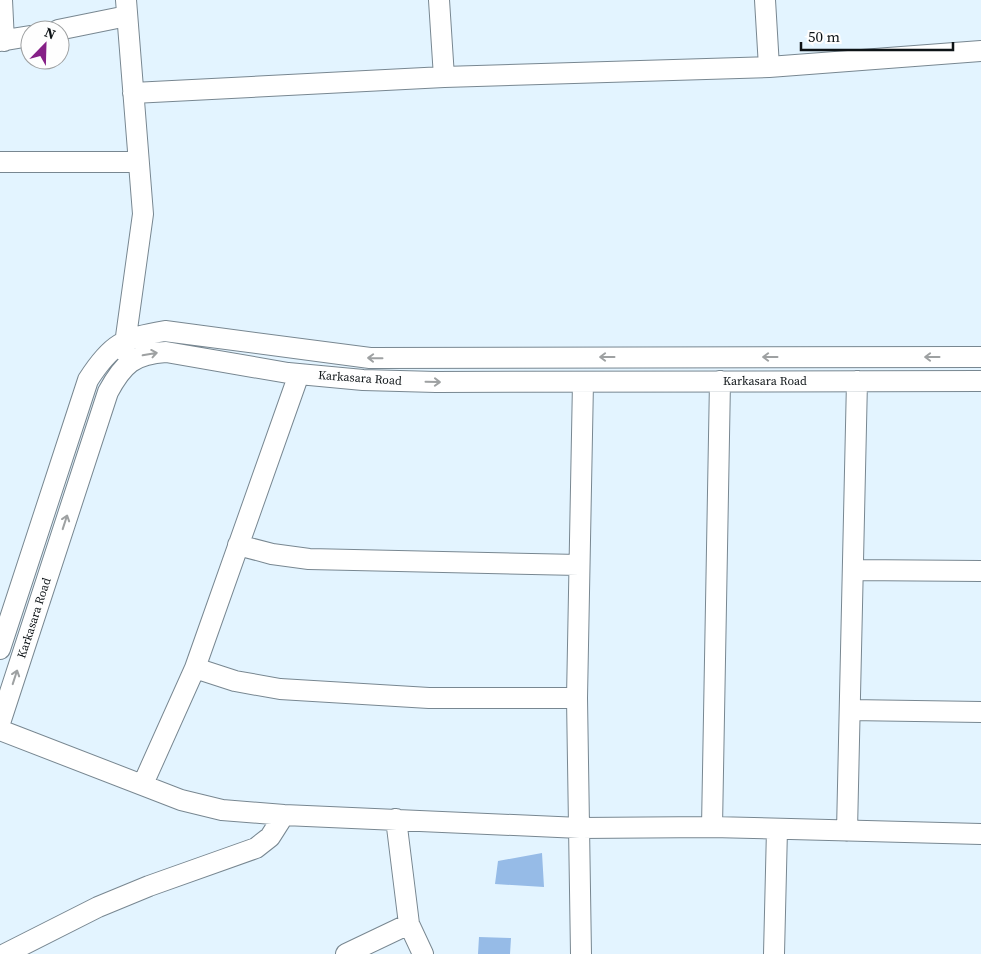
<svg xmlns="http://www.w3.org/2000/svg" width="981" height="954" viewBox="0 0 981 954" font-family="'Source Serif 4',serif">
	<rect width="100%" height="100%" fill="#e3f4ff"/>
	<path fill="#96bbe7" d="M542,853L544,887L495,884L498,861Z
		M479,937L511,938L510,954H478Z"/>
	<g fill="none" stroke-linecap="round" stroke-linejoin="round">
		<defs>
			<path id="minor" d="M2,0L4,41
				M439,0L444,77
				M765,0L769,67
				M58,30L127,16
				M0,41L30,36
				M133,93L444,77L769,67L981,51
				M0,162H138
				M124,351L143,214L126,0
				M238,545L272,554L309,559L579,565
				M853,570L981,571
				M0,649L88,380C111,344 123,338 165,331L370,358L981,357
				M195,668L235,681L280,689L429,698H577
				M850,710L981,712
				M0,723L108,392C123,364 134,354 166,352L288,373L363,380L436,382L981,381
				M0,730L181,800L222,810L284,815L580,828L712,827L981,834
				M143,784L195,668L299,374
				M396,819L409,924L423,954
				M712,827L720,381
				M847,831L857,381
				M5,954L98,907L149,886L256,848L270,837L284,815
				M346,954L409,924
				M581,954L577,698L583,382
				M774,954L777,829"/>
		</defs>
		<use href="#minor" stroke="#788791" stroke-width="22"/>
		<use href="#minor" stroke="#fff" stroke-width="20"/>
	</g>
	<defs><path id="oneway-shaft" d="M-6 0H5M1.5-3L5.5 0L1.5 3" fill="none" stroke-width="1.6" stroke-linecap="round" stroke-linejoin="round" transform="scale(1.25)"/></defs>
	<g stroke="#9ea1a2">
		<use href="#oneway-shaft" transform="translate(150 354) rotate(-10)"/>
		<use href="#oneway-shaft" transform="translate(607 357) rotate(180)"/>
		<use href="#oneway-shaft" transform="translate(770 357) rotate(180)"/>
		<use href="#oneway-shaft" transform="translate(932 357) rotate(180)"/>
		<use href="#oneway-shaft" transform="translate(375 358) rotate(-179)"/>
		<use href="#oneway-shaft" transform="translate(433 382) rotate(1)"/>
		<use href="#oneway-shaft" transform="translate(65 522) rotate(-72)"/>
		<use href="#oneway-shaft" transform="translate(15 677) rotate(-72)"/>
	</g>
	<g text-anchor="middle" stroke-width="5" stroke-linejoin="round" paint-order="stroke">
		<g font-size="12" fill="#0d1316" stroke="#fefefe">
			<text transform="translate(360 378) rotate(4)" y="4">Karkasara Road</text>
			<text x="765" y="385">Karkasara Road</text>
			<text transform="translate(34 618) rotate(-72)" y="4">Karkasara Road</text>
		</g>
	</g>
	<g transform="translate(45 45) rotate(23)"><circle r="24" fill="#fefefe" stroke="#9ea0a1"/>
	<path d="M0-4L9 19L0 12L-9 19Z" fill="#862087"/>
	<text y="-8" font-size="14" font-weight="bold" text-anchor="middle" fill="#0d1316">N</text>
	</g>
	<path d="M801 42v8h152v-8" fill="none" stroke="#0d1316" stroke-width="2.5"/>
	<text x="808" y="42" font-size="15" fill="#0d1316" stroke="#fefefe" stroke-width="4" paint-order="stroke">50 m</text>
</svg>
